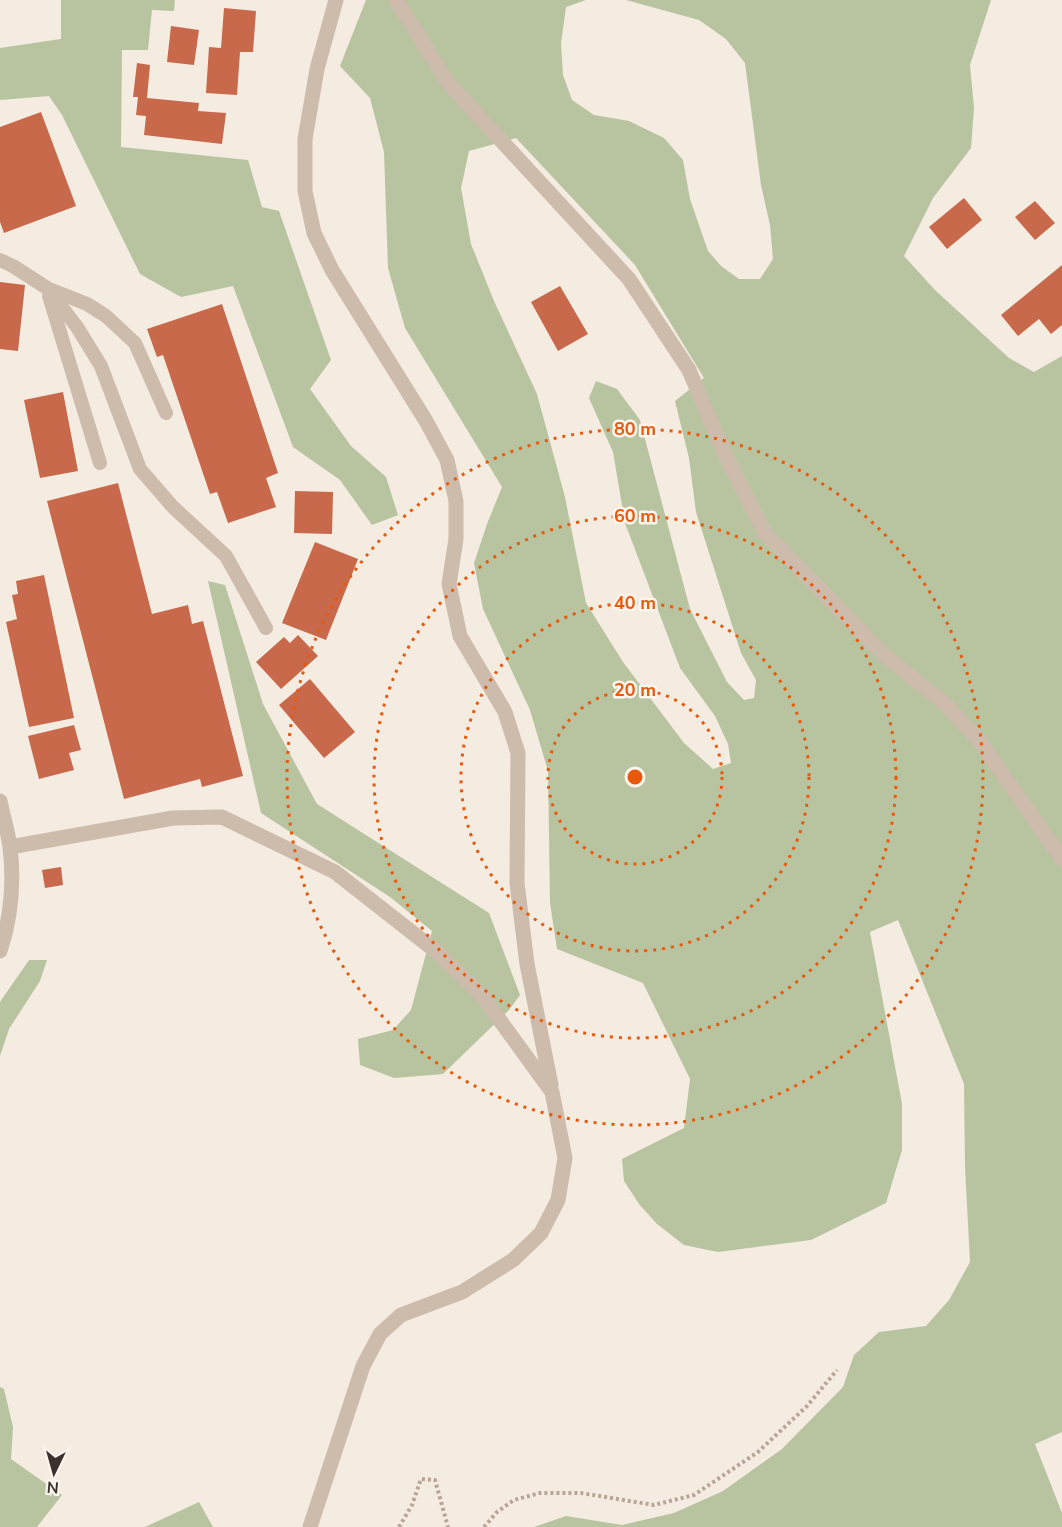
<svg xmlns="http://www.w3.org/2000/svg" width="1062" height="1527" viewBox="0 0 1062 1527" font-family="'Nunito Sans',sans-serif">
	<rect width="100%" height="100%" fill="#f4ebe1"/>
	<path fill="#b8c4a0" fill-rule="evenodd" d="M61,0H175L174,11L152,10L148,50H122L121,147L248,160L262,207L279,211L331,360L310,389L351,446L386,477L398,515L372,525L340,480L293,447L233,286L181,297L140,274L62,115L49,96L0,100V48L61,39Z
		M366,0H586L566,7L561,43L563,75L572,100L594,115L629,121L664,138L683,160L690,199L708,251L721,266L739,279H760L773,259L770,225L761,185L745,63L726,39L699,20L626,0H991L970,65L974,108L971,148L933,198L904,256L935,290L1009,358L1034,372L1062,356V1432L1035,1444L1062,1513V1527H534L566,1516L622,1525L674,1513L723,1491L782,1449L843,1387L854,1355L879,1332L926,1326L949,1300L970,1262L965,1167L964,1084L898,920L870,932L902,1104V1150L886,1203L811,1240L718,1252L684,1245L657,1224L639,1204L624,1181L622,1159L684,1128L690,1079L643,983L557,949L550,903L548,771L530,710L483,609L474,563L487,524L502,487L405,328L388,268L384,152L370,98L340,66ZM516,138L635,265L704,378L675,401L689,458L696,512L741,653L756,680L754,698L744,700L727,682L690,609L640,420L617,389L596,381L589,398L613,452L625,523L680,668L715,716L728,744L731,763L713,769L684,743L623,662L586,603L565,497L537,394L494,301L471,244L461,188L469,151Z
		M208,581L225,585L263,704L317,804L489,913L520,995L509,1010L443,1074L394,1078L360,1065L358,1039L393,1030L411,1010L432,931L390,897L261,813Z
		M29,960H47L40,981L9,1029L0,1056V1002Z
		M0,1387L4,1389L13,1427L11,1459L62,1495L37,1527H0Z
		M199,1502L213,1527H145Z"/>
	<path fill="#c8694b" d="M224,8L256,11L253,52H240L237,95L206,93L209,47L221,48Z
		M171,26L199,30L194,65L167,62Z
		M137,63L150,65L147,98L199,103L198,111L226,113L222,144L144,135L146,116L136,115L138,97H133Z
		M41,112L76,206L4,233L0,222V127Z
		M964,198L982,220L947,249L929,227Z
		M1035,201L1055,223L1035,240L1015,217Z
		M1062,265V325L1051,334L1039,319L1018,336L1001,315Z
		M0,282L25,285L18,351L0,349Z
		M560,286L588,334L558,351L531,302Z
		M222,304L278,473L266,478L276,507L228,523L217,492L210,494L163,355L157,357L147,329Z
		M63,392L78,471L40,478L24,400Z
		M118,483L152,614L188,605L192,624L203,621L243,776L202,787L200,779L124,799L47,501Z
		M295,491L333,492L332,534L294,533Z
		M315,542L358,559L326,640L282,623Z
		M44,575L74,718L29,727L6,622L17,619L12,595L18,594L16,581Z
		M298,635L318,656L281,689L256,662L284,637L290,643Z
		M310,679L355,732L324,758L279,705Z
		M74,725L81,750L69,753L74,770L39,779L28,736Z
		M61,867L63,885L45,888L42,870Z"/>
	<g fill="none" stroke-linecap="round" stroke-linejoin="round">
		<path stroke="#b9a596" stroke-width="4" stroke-dasharray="3 3" stroke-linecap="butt" d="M399,1527L412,1505L421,1479L435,1480L448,1527
			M484,1527L497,1512L514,1500L540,1493H581L654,1505L694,1495L758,1452L807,1406L837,1370"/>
		<path stroke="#cdbbac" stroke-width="14" d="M0,260L13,266L47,288L77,327L101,366L140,469L173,507L226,556L266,628
			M49,289L87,304L106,316L135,343L166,413
			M49,296L100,463"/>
		<path stroke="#cdbbac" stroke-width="15" d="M336,0L317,69L305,139V191L314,233L332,270L426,421L447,460L456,501V539L449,584L460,636L505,712L518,753L517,883L527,964L551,1085
			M396,0L449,84L629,279L689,370L723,450L765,533L884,655L943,702L979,740L1062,859
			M0,801C3,816 8,832 10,847C14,881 11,918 0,951
			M10,847L173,818L222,817L335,872L437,952L483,997L552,1092L565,1158L558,1200L541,1233L513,1260L462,1292L401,1315L380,1334L363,1366L310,1527"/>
	</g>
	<g fill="none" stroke="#e8590c" stroke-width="3" stroke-dasharray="3 6">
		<circle cx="635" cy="777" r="87"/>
		<circle cx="635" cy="777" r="174"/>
		<circle cx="635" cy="777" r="261"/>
		<circle cx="635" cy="777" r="348"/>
	</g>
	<circle cx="635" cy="777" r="9" fill="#e8590c" stroke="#fbf5ee" stroke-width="3"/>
	<g font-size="18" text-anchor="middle" font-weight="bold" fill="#e8590c" stroke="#fbf5ee" stroke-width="5" stroke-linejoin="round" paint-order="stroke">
		<text x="635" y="435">80 m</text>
		<text x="635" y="522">60 m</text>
		<text x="635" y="609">40 m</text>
		<text x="635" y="696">20 m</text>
	</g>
	<g transform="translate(54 1473) rotate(185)" stroke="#fbf5ee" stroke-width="4.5" paint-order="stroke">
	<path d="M0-4.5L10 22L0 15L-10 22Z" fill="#3b302b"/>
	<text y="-9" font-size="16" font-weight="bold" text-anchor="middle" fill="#3b302b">N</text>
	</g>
</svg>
